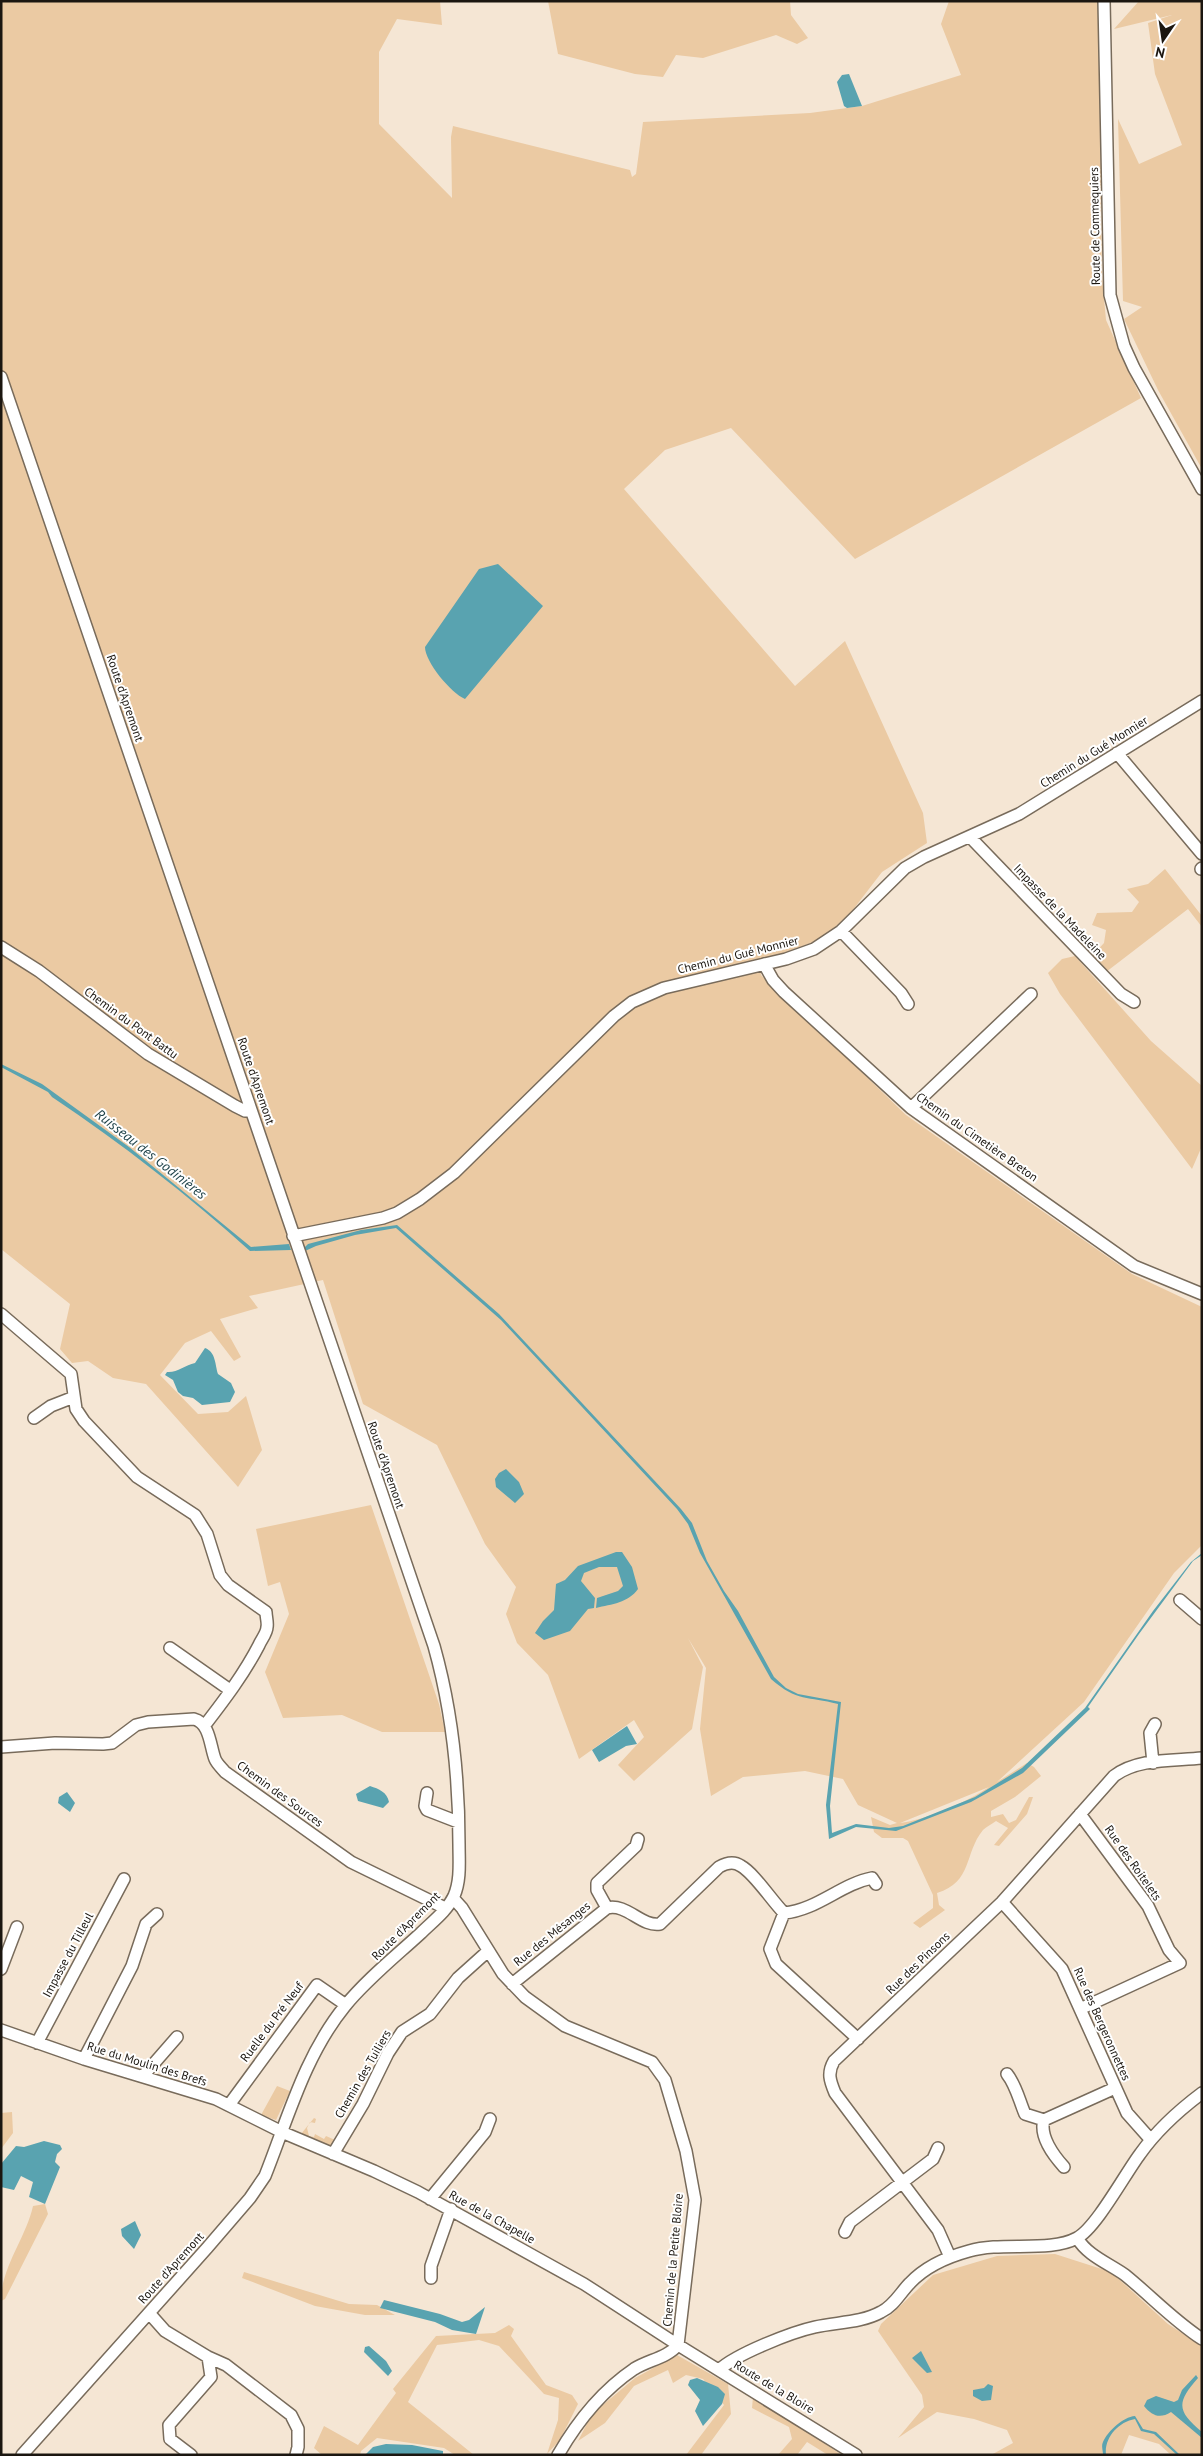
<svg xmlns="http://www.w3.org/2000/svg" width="1203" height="2456" viewBox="0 0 1203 2456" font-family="'PT Sans',sans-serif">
	<rect width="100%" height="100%" fill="#f5e6d4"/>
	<path fill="#ebcaa3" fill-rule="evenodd" d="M1,1H440L442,25L397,19L379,52V124L452,198L451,137L453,126L630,170L632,177L636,174L643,122L810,113L862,106L961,75L941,24L949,1H1097L1102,30L1101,221L1102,277L1106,320L1141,398L855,559L731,428L665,450L624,489L795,686L845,641L923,813L927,843L882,872L852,911L824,938L778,955L759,959L761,975L906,1115L1132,1274L1202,1307V1545L1174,1573L1084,1702L997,1782L1027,1763L1034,1767L1041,1776L1015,1797L991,1811V1817L1003,1814L1009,1823L1016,1820L1029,1797H1033L1027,1814L999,1846L994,1845L1008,1828L996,1821C992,1824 986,1827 983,1830C964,1853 973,1882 937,1893L939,1905L945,1910L920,1928L913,1923L933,1908V1895L908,1841L903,1838H882L874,1832L871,1817L890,1825L897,1823L858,1805L843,1779L805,1771L743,1777L711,1796L700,1729L706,1668L688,1638L703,1667L692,1729L634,1781L618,1765L644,1737L634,1720L579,1759L548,1675L517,1643L506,1614L516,1587L485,1544L437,1445L363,1404L323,1280L249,1296L258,1308L220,1319L241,1357L234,1361L211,1331L185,1343L160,1375L198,1414L228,1412L246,1396L262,1450L238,1487L146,1384L113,1378L88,1361L72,1363L60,1349L70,1304L1,1249ZM989,1787C967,1802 926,1820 900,1823Z
		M548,1H790L791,15L808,38L797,44L776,35L703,58L676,55L663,77L635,74L558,54Z
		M1139,1H1202V469L1158,390L1124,319L1142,307L1123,301L1118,119L1139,164L1182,145L1155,74L1148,23L1172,15L1114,29Z
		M1165,869L1202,916V927L1188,909L1106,972L1091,957L1104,943L1106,930L1092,925L1097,913L1132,912L1139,902L1127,889L1148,884Z
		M1075,956L1151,1041L1202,1086V1146L1192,1169L1060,994L1048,973L1062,959Z
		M371,1505L439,1704L445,1732H382L342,1715L283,1718L265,1672L289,1614L280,1582L268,1586L256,1529Z
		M277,2086L290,2091L276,2120L261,2115Z
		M12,2112L13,2133L1,2149V2113Z
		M314,2118L316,2119L315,2123L310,2122L307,2128L309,2136L314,2137L315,2134L324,2139L326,2136L335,2140L332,2146L301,2134Z
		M45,2204L48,2214L5,2299L1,2301C1,2267 26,2238 33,2206Z
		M1055,2254L1111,2272L1168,2324L1202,2346V2455H1171L1159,2444L1129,2435L1121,2455H991L1013,2443L1007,2430L974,2419L937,2412L898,2438L924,2407L922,2395L878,2331L881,2324L933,2275L997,2256Z
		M244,2272L349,2304L377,2305L395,2315H365L315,2306L242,2278Z
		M509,2325L514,2329L511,2336L546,2385L572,2395L578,2404L560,2440L547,2454L558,2420L559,2398L544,2394L499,2346L479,2340L437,2345L408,2402L474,2455H455L444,2448L377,2438L361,2451L360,2455H322L314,2448L324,2426L358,2445L396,2393L393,2389L436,2336L495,2333Z
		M677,2355L728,2384L731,2414L701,2455H686L724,2405L703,2379L686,2375L673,2383L668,2370L634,2386L605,2423L578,2441L592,2414L635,2378Z
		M753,2397L842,2455H828L807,2442L797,2455H778L792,2439L789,2427L752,2408Z"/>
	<path fill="#59a3b0" d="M849,74L862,106L847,108L844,106L837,82L842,75Z
		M498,564L543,606L465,699C451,693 425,662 425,647L479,569Z
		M1,1064L42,1084L129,1147L251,1247L289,1244L291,1250L250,1251C188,1195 122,1144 52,1097L48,1092L1,1067Z
		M397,1225L499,1314L681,1509L692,1523L707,1561L724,1591L738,1611L774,1677L786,1688L798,1694L841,1702L830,1806L832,1833L856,1824L889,1828L903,1826L975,1797L1022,1768L1085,1708L1153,1611L1191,1562L1202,1553V1555L1193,1561L1139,1634L1088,1707L1090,1709L1023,1773L971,1802L896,1831L856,1827L829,1839L826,1805L838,1704C808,1696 797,1702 771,1679L700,1553L688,1524L677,1509L501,1320L396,1228L355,1235L316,1246L305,1251L304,1248L308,1244L361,1230Z
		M205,1348C216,1352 215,1365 218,1374L231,1383L235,1392L230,1402L202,1405L193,1398L183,1396L178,1392L173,1380L165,1375L167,1372C177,1373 185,1365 195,1363Z
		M506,1469L519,1482L524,1494L515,1503L496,1487L495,1479L499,1473Z
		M616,1552H622L632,1567L638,1589C628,1603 612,1604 596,1608L597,1598L618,1591L623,1586L617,1567H599L584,1573L581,1581L595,1598L594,1608L588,1609L570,1631L544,1640L535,1633L543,1621L554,1610L556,1584L565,1580L578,1566Z
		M627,1726L637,1744L626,1746L599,1762L592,1750Z
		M370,1786C379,1789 387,1792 389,1802L383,1808L358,1801L356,1794Z
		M67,1792L75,1803L70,1812L58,1803L59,1797Z
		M44,2141L60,2145L62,2149L57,2154L55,2162L60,2167L45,2204L29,2197L33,2182L21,2176L14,2190L1,2187V2164L16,2146L24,2147Z
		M135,2221L141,2235L134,2249L122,2236L121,2229Z
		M384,2300L440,2314L462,2322L469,2320L485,2307L476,2334L452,2330L435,2322L380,2308Z
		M369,2346L386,2361L392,2371L388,2376L364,2352L365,2347Z
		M921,2351L932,2372L927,2373L912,2358Z
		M1196,2375L1198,2378C1176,2403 1177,2411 1202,2432V2438L1171,2412C1160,2419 1152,2416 1144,2406L1147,2400L1156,2396L1174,2402L1178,2400L1182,2390Z
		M697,2378L718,2387L725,2394L722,2404L703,2426L695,2411L700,2400L688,2385L690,2380Z
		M988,2384L993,2386L991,2400L982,2401L973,2396V2390L984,2388Z
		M1135,2416L1143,2429L1156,2432L1180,2455H1177L1154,2434L1141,2431L1135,2419C1118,2422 1104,2438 1106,2455H1103C1103,2450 1101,2446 1103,2442C1108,2431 1123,2417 1135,2416Z
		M386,2444L412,2445L443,2451V2455H365L373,2447Z"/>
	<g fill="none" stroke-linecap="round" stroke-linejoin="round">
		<defs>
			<path id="minor" d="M1104,1L1110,295L1124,346L1134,368L1202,489
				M1,377L434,1646C452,1710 459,1778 459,1844C459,1861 461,1880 454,1896C447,1911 432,1922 421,1933C396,1956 367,1979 345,2006C305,2055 288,2118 265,2176L250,2198L207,2248L22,2455
				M1117,753L1202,854
				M970,837L1121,994L1134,1002
				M1201,869L1202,868
				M841,931L901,993L908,1004
				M1,947L39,971L148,1054L235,1106L245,1111L251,1110
				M764,964L773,980L784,992L911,1108L1134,1266L1202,1294
				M911,1108L1031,994
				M293,1236L383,1218L397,1213L420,1199L454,1173L614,1016L632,1002L664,988L786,959L814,949L841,931L905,868L924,857L1019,814L1202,701
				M1,1314L71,1374L76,1409L84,1421L137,1477L195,1515L207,1534L220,1575L228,1585L266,1612C266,1617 268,1623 267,1627C267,1633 261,1640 259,1645C244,1674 225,1699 205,1725
				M34,1418L51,1406L74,1397
				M1180,1600L1202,1619
				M170,1648L230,1690
				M1,1747L55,1743L103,1744L112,1743L136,1725L148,1722L194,1719C210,1723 210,1746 215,1759C217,1764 222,1768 225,1772L351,1862L445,1908
				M1153,1763L1150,1733L1155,1724
				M427,1793L425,1806L427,1810L458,1822
				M453,1898L462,1908L503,1974L525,1997L565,2026L652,2062L665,2080L686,2151L695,2200L678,2345C667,2358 648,2360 634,2369C603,2390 577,2422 558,2455
				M1002,1902L1062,1969L1127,2113L1151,2140
				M607,1908L597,1890V1883L636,1846L638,1839
				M784,1913C817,1910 841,1884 872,1878L876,1884
				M1,1969L17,1927
				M512,1984L607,1908C627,1903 641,1927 660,1924L719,1867C726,1863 734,1861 741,1866C754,1873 772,1901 784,1913L770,1949L776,1964L858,2039
				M1080,2009L1180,1963L1169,1950L1148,1906L1080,1814
				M1,2030L84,2059L216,2099L284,2133L374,2171L418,2192L584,2284L678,2345L856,2455
				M37,2043L124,1879
				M84,2059L132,1966L146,1924L157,1914
				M1007,2074C1016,2085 1019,2100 1025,2114L1044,2120L1115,2088
				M143,2076L177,2037
				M229,2105L317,1985L346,2005
				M1044,2120C1039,2136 1054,2156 1064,2167
				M333,2154L363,2104L388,2053L402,2032L430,2014L458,1978L488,1951
				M430,2199L485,2132L490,2119
				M845,2232L850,2222L933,2159L938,2148
				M1077,2238C1088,2256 1108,2263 1125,2275C1151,2296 1173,2320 1202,2339
				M950,2257L938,2230L835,2093C830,2081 827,2073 834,2061L1002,1902L1114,1776C1138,1758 1173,1761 1202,1758
				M431,2278V2266L451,2209
				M149,2313L165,2331L208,2357L226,2365L291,2415L298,2429V2447L296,2455
				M719,2370C736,2354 792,2332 815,2327C837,2322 861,2323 881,2312C894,2306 900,2293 910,2283C926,2266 947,2257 969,2251C1003,2241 1049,2253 1077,2238C1096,2228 1125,2174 1140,2154C1157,2130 1178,2111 1202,2093
				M191,2455L170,2439L169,2425L211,2377L208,2357"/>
		</defs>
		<use href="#minor" stroke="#786b5b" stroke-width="14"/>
		<use href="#minor" stroke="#fff" stroke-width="11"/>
	</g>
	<g text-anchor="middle" stroke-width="4" stroke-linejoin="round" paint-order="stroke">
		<g font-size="12" fill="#1b1610" stroke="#fff">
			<text transform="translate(1095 226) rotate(-91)" y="4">Route de Commequiers</text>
			<text transform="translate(125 698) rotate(71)" y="4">Route d'Apremont</text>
			<text transform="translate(1094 752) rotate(-32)" y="4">Chemin du Gué Monnier</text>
			<text transform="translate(1060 912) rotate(46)" y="4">Impasse de la Madeleine</text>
			<text transform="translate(738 955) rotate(-14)" y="4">Chemin du Gué Monnier</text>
			<text transform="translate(131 1023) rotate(36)" y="4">Chemin du Pont Battu</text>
			<text transform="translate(256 1081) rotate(71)" y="4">Route d'Apremont</text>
			<text transform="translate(977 1137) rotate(35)" y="4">Chemin du Cimetière Breton</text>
			<text transform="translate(386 1465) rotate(71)" y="4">Route d'Apremont</text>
			<text transform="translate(280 1794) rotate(36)" y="4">Chemin des Sources</text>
			<text transform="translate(1133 1863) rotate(55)" y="4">Rue des Roitelets</text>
			<text transform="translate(406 1926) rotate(-45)" y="4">Route d'Apremont</text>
			<text transform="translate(552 1934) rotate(-39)" y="4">Rue des Mésanges</text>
			<text transform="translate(68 1955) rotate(-62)" y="4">Impasse du Tilleul</text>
			<text transform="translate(918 1963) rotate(-44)" y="4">Rue des Pinsons</text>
			<text transform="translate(272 2022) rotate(-53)" y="4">Ruelle du Pré Neuf</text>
			<text transform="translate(1102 2024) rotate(66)" y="4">Rue des Bergeronnettes</text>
			<text transform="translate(147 2064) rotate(17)" y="4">Rue du Moulin des Brefs</text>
			<text transform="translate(363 2074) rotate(-60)" y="4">Chemin des Tuiliers</text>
			<text transform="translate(492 2217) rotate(29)" y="4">Rue de la Chapelle</text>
			<text transform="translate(673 2260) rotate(-85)" y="4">Chemin de la Petite Bloire</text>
			<text transform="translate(171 2268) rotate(-48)" y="4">Route d'Apremont</text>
			<text transform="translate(774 2387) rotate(31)" y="4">Route de la Bloire</text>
		</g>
		<g font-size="14" font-style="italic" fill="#193d44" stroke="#fff">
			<text transform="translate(151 1154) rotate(38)" y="5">Ruisseau des Godinières</text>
		</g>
	</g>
	<rect width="1203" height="2456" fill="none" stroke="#1b1610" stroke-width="5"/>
	<g transform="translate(1163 40) rotate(193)" stroke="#ffffff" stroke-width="4" paint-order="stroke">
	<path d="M0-4L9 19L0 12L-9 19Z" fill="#1b1610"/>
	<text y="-8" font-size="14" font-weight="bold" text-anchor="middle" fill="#1b1610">N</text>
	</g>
</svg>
